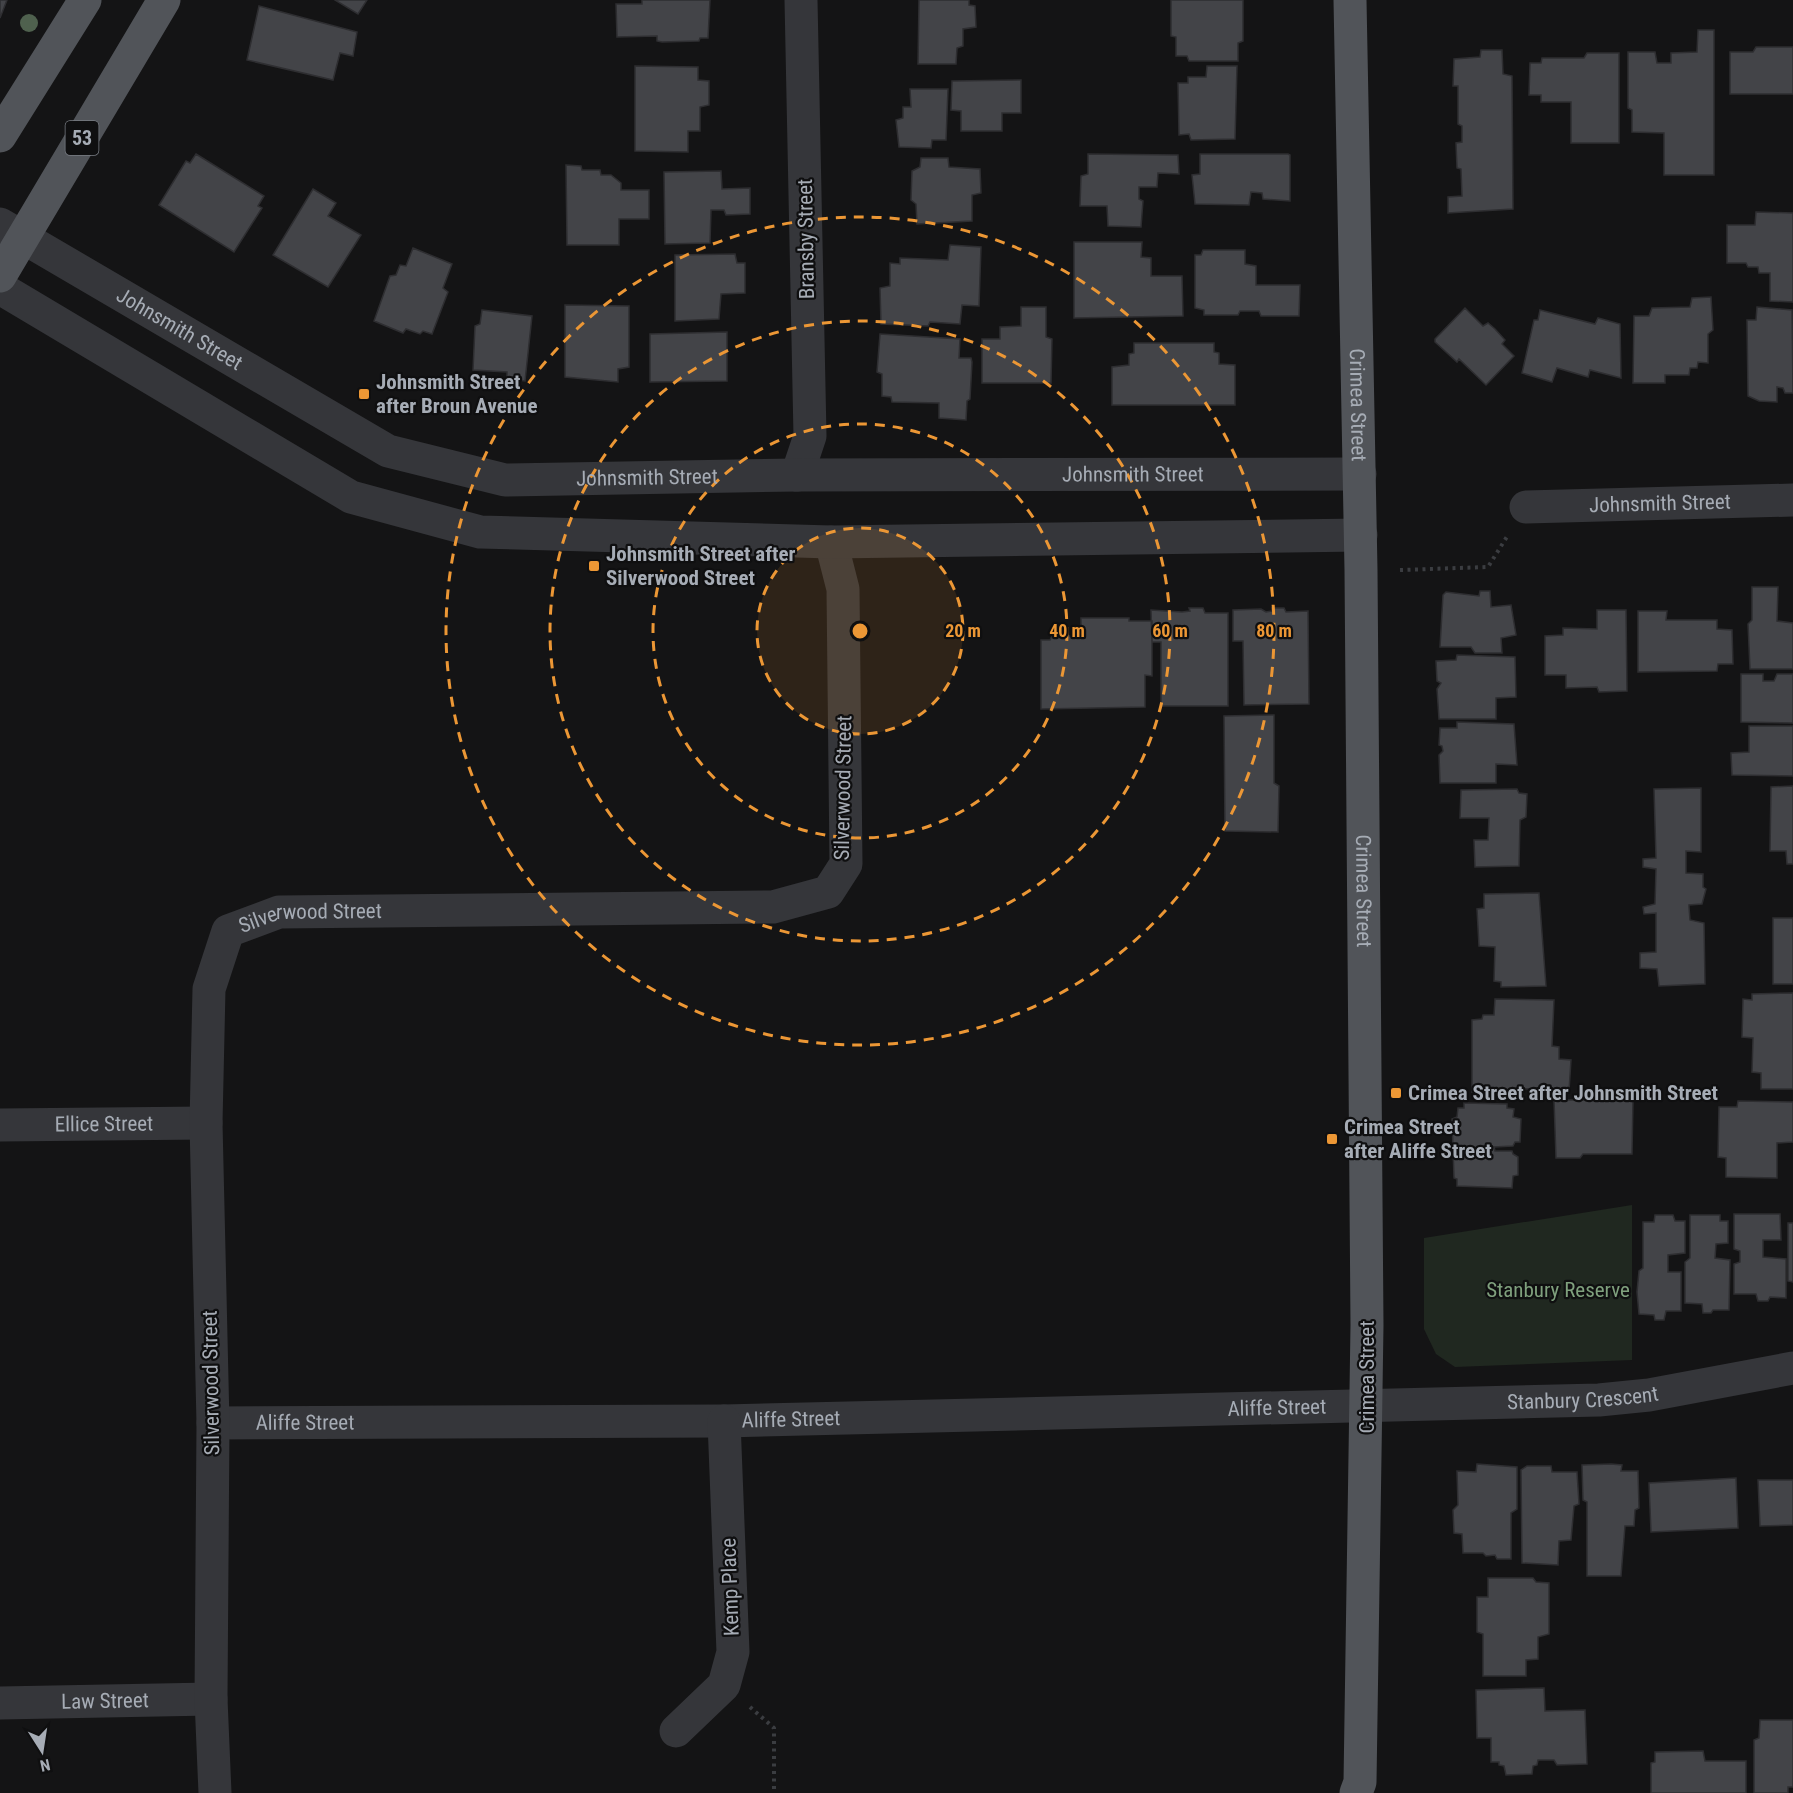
<svg xmlns="http://www.w3.org/2000/svg" width="1793" height="1793" viewBox="0 0 1793 1793" font-family="'Roboto Condensed',sans-serif">
	<rect width="100%" height="100%" fill="#141415"/>
	<path fill="#202820" d="M1632,1205V1360L1455,1367L1436,1354L1424,1329V1238Z"/>
	<path fill="#434448" stroke="#2e2e31" stroke-width="1.5" d="M0,0H7L0,18Z
		M335,0H367L358,14Z
		M642,0H710L708,38H700L699,41L662,42L657,41V36L617,37L616,4H642Z
		M919,0H969V5L975,6L976,27L963,29V46L957,48L956,64H918Z
		M1171,0H1243V41L1238,43V61H1189L1187,56H1176V37L1171,36Z
		M259,6L357,32L353,56L340,53L333,80L247,60Z
		M1698,30H1714V175H1664V133L1632,132V110L1628,108V52H1655L1657,63H1671V53L1697,52Z
		M1756,47H1793V94H1730V52H1753Z
		M1481,50H1502L1503,74L1512,76L1513,209L1448,213V197L1462,196L1461,169L1457,168L1456,143L1462,142V126L1458,124V86H1453L1454,59L1480,57Z
		M1587,53H1619V143H1571V102H1541V95H1529L1530,63H1541L1542,58H1584Z
		M635,66L698,67V80L709,81V105L700,107V131H688V152L635,151Z
		M1207,66H1237L1235,139L1191,140L1189,134L1179,135L1178,83H1188V77H1206Z
		M1021,80V113H1002V131H961V111L951,110L952,81Z
		M910,89H948L946,140H932L931,148L899,147L896,120L903,118V107H911Z
		M196,154L264,196L258,206L262,208L234,252L159,205L186,161L190,163Z
		M1088,154L1178,155L1179,174L1158,173L1157,187H1139V199L1143,201L1141,227L1108,226L1107,206H1080L1081,176L1088,174Z
		M1200,154H1288L1290,155V201L1263,199L1262,193L1251,192L1249,205L1195,204L1192,175L1200,174Z
		M921,158H948L949,167L980,169L981,193L972,195V221L917,224L916,204L911,200L912,171L920,167Z
		M566,165L581,166L582,170H600L601,175H611L621,183V190H649V219H619V245H567Z
		M721,171L722,189L750,188V214L726,215L724,210H711L710,243L665,244L664,172Z
		M313,189L336,203L328,216L361,235L328,287L273,255Z
		M1756,212L1793,213V302L1770,301V273H1759L1758,267H1748L1746,263H1727V225H1755Z
		M1074,242H1142L1141,257L1151,258V276H1182L1183,316L1074,318Z
		M950,245L981,247L979,306L962,305L960,324L930,322L928,326L881,324L880,288L890,286V263L900,264V258L948,260Z
		M413,248L452,264L443,288L448,292L432,334L423,331L420,334L406,329L403,333L374,321L390,276L396,275L400,265L406,266Z
		M1203,250H1245V264L1256,266V285H1300L1299,316H1261L1259,311H1240L1238,315H1204V310L1195,308V255H1201Z
		M735,254L737,263H745V293L721,294L719,319L675,321V255Z
		M1711,297L1713,330L1708,334V363L1698,362L1697,368H1690L1689,375H1665V383H1633L1634,316H1649L1652,308L1690,307L1692,298Z
		M565,305L629,306V367L618,369V382L565,377Z
		M1021,307H1046V337L1052,339L1051,383H982V339H1000V327L1021,326Z
		M1757,307L1792,310L1793,393H1785L1783,388L1777,387V402L1759,401L1748,396L1747,320H1756Z
		M1465,308L1483,326L1488,323L1495,329L1505,340L1502,344L1514,356L1486,385L1459,359L1457,362L1435,342V339Z
		M482,310L532,316L525,381L507,379V372L473,370L475,326L480,324Z
		M1540,310L1595,324L1598,318L1620,324L1621,378L1590,370L1588,377L1557,368L1552,382L1522,373L1534,320H1538Z
		M727,332V381L650,382V334Z
		M880,334L960,339L959,358H971L972,362L970,399L967,401L966,420L939,418V403L892,402L891,397L882,396V374L877,372Z
		M1134,343H1214V352L1219,353V364L1235,365V405H1112V367L1129,365V354L1134,353Z
		M1752,587H1778L1777,621L1793,623V669H1750L1748,624L1752,620Z
		M1480,591H1490L1491,607L1511,605L1516,635L1501,638L1502,653H1475L1471,647H1440L1443,595L1446,592L1479,596Z
		M1189,608H1203L1205,613H1228V706H1161V642H1152L1151,610L1182,612L1190,611Z
		M1272,608H1284L1286,612L1308,611L1309,704L1244,705L1243,641H1233V610L1261,609L1266,612L1272,611Z
		M1597,610H1626L1627,691L1599,692L1597,687L1566,688V675H1545V636L1563,635V628L1597,629Z
		M1638,611H1667L1666,620H1717V629L1732,630L1733,664H1718L1717,671L1638,672Z
		M1081,618H1129V621H1152V676L1145,675V707L1041,709V640H1050L1052,636H1081Z
		M1457,655L1515,657L1516,697L1496,698V719H1439L1437,689L1441,683L1437,681L1436,661L1456,660Z
		M1741,674H1763V681H1774L1777,674H1793V723L1741,722Z
		M1274,715V783L1279,786L1278,832L1225,831L1224,716Z
		M1457,722L1514,724L1517,765L1496,764V783H1440L1439,755L1443,751L1442,746L1439,745L1440,728H1457Z
		M1749,726H1793V776L1732,775L1731,753L1749,752Z
		M1793,786V864H1787L1786,851H1770L1771,787Z
		M1701,788V852L1686,851V873L1703,874V887L1706,889L1702,904L1689,905V907L1690,920L1704,923L1705,984L1659,986L1657,969L1640,968V953L1656,952V913L1644,914L1643,907L1655,904L1656,869L1643,867V859L1656,858L1654,789Z
		M1517,789L1519,793L1527,794L1526,817L1520,820L1519,866L1475,867L1474,840H1488L1489,818H1460L1461,790Z
		M1539,893L1546,986L1501,987V982L1494,981L1495,947L1479,946L1477,909L1484,908V894Z
		M1773,918H1793V984H1773Z
		M1793,993V1089H1761V1073L1752,1072L1753,1038L1742,1037L1743,999L1752,1000V994Z
		M1495,999L1554,1000L1552,1046L1559,1047V1059L1571,1060L1569,1091H1544L1541,1088L1525,1089L1523,1093L1472,1092V1020L1482,1019L1483,1015H1494Z
		M1554,1100H1633L1632,1154H1583L1580,1158H1556Z
		M1738,1101L1793,1102V1142L1777,1143V1178L1726,1177V1158L1718,1157L1719,1107H1737Z
		M1464,1103L1507,1104V1108L1514,1109L1513,1117L1521,1119L1520,1142H1515L1513,1146L1494,1147L1495,1151H1512L1513,1154L1518,1157V1175L1513,1176L1512,1188L1457,1186V1179L1454,1178L1452,1119L1457,1117L1458,1108H1464Z
		M1734,1214H1780L1781,1240H1763V1257L1786,1259V1298L1770,1297L1768,1301H1758L1756,1294H1734V1264L1740,1262V1251L1734,1249Z
		M1655,1215H1673L1675,1221H1685V1253L1668,1255V1272H1681V1311H1666L1664,1320H1655L1654,1315L1639,1314L1637,1292L1639,1271L1643,1268V1222H1654Z
		M1690,1215H1720V1221H1728V1243L1716,1244L1715,1258L1730,1260L1729,1310H1713L1711,1313H1703L1702,1304L1685,1303V1262L1690,1258Z
		M1788,1223H1793V1282L1788,1281Z
		M1477,1464L1517,1467V1509L1511,1513V1559H1497L1495,1555L1486,1556L1483,1553H1463L1462,1534L1454,1533L1453,1510L1458,1505L1457,1471L1476,1472Z
		M1611,1464L1622,1465L1621,1471H1638L1639,1508L1635,1510L1634,1526H1625L1621,1576H1587V1502L1583,1500L1582,1465Z
		M1527,1466H1551L1552,1472H1577L1579,1504L1574,1506L1571,1540L1559,1541L1558,1565L1522,1563L1521,1470Z
		M1736,1478L1738,1528L1651,1532L1649,1483Z
		M1758,1480H1793V1525L1760,1526Z
		M1488,1578H1533L1536,1582L1549,1583V1634L1538,1637V1659L1526,1660V1676H1483V1634L1477,1632V1597H1488Z
		M1544,1688L1545,1711L1585,1710L1587,1764L1557,1765L1554,1760H1538L1537,1765L1533,1766L1532,1774L1506,1775L1504,1766L1499,1765V1762H1491V1738H1477L1476,1690Z
		M1760,1720H1793V1787H1788V1793H1754V1740L1759,1738Z
		M1703,1751L1705,1761H1746V1793H1651V1763L1655,1762V1752Z"/>
	<g fill="none" stroke-linecap="round" stroke-linejoin="round">
		<path stroke="#3b3d41" stroke-width="4" stroke-dasharray="3 4.5" stroke-linecap="butt" d="M1400,570L1488,567L1508,535
			M750,1707L774,1728V1793"/>
		<g stroke="#35363a" stroke-width="33">
			<path d="M797,475L810,436L801,0"/>
			<path id="s1" d="M1526,507L1793,500"/>
			<path id="s2" d="M0,1125L206,1123"/>
			<path id="s3" d="M213,1423L724,1421L1599,1400L1649,1395L1793,1368"/>
			<path id="s4" d="M0,1703L211,1699"/>
			<path d="M676,1731L724,1685L733,1652L724,1421"/>
			<path id="s5" d="M215,1793L211,1699L213,1423L206,1123L209,989L228,931L279,912L773,907L828,892L846,864L843,589L831,542"/>
		</g>
		<g stroke="#35363a" stroke-width="33">
			<path id="s6" d="M0,224L388,451L505,480L797,475L1360,474"/>
			<path d="M0,288L351,497L480,532L831,542L1361,535"/>
		</g>
		<g stroke="#515459" stroke-width="33">
			<path id="s7" d="M1350,0L1361,570L1367,1325L1360,1782L1356,1793"/>
			<path d="M0,136L85,0"/>
			<path d="M0,276L164,0"/>
		</g>
	</g>
	<circle fill="#4f614e" cx="29" cy="23" r="9"/>
	<circle cx="860" cy="631" r="103" fill="#ec9735" fill-opacity=".12"/>
	<g fill="none" stroke="#ec9735" stroke-width="3" stroke-dasharray="10 8">
		<circle cx="860" cy="631" r="103"/>
		<circle cx="860" cy="631" r="207"/>
		<circle cx="860" cy="631" r="310"/>
		<circle cx="860" cy="631" r="414"/>
	</g>
	<g fill="#ec9735" stroke="#0f0f10" stroke-width="2">
		<rect x="358" y="388" width="12" height="12" rx="3"/>
		<rect x="588" y="560" width="12" height="12" rx="3"/>
		<rect x="1390" y="1087" width="12" height="12" rx="3"/>
		<rect x="1326" y="1133" width="12" height="12" rx="3"/>
	</g>
	<g text-anchor="middle" stroke-width="4.5" stroke-linejoin="round" paint-order="stroke">
		<rect fill="#0f0f10" stroke="#797d84" stroke-width="1.5" x="65.5" y="121" width="33" height="34" rx="4.5"/>
		<g font-size="20" font-weight="bold" fill="#a6acb5">
			<text x="82" y="145">53</text>
		</g>
		<g font-size="21" fill="#a6acb5" stroke="#0f0f10">
			<text transform="translate(806 239) rotate(-91)" y="7">Bransby Street</text>
			<text dy="7" stroke="none"><textPath href="#s6" startOffset="208">Johnsmith Street</textPath></text>
			<text dy="7" stroke="none"><textPath href="#s7" startOffset="405">Crimea Street</textPath></text>
			<text dy="7" stroke="none"><textPath href="#s6" startOffset="1198">Johnsmith Street</textPath></text>
			<text dy="7" stroke="none"><textPath href="#s6" startOffset="712">Johnsmith Street</textPath></text>
			<text dy="7" stroke="none"><textPath href="#s1" startOffset="134">Johnsmith Street</textPath></text>
			<text transform="translate(843 788) rotate(-89)" y="7">Silverwood Street</text>
			<text dy="7" stroke="none"><textPath href="#s7" startOffset="891">Crimea Street</textPath></text>
			<text dy="7" stroke="none"><textPath href="#s5" startOffset="950">Silverwood Street</textPath></text>
			<text dy="7" stroke="none"><textPath href="#s2" startOffset="104">Ellice Street</textPath></text>
			<text transform="translate(1367 1377) rotate(-90)" y="7">Crimea Street</text>
			<text transform="translate(211 1383) rotate(-91)" y="7">Silverwood Street</text>
			<text dy="7" stroke="none"><textPath href="#s3" startOffset="1370">Stanbury Crescent</textPath></text>
			<text dy="7" stroke="none"><textPath href="#s3" startOffset="1064">Aliffe Street</textPath></text>
			<text dy="7" stroke="none"><textPath href="#s3" startOffset="578">Aliffe Street</textPath></text>
			<text dy="7" stroke="none"><textPath href="#s3" startOffset="92">Aliffe Street</textPath></text>
			<text transform="translate(730 1587) rotate(-92)" y="7">Kemp Place</text>
			<text dy="7" stroke="none"><textPath href="#s4" startOffset="105">Law Street</textPath></text>
		</g>
		<g font-size="21" font-weight="bold" fill="#a6acb5" stroke="#0f0f10" text-anchor="start">
			<text x="376" y="389">Johnsmith Street<tspan x="376" dy="24">after Broun Avenue</tspan></text>
			<text x="606" y="561">Johnsmith Street after<tspan x="606" dy="24">Silverwood Street</tspan></text>
			<text x="1408" y="1100">Crimea Street after Johnsmith Street</text>
			<text x="1344" y="1134">Crimea Street<tspan x="1344" dy="24">after Aliffe Street</tspan></text>
		</g>
		<g font-size="21" fill="#7fa07d" stroke="#0f0f10">
			<text x="1558" y="1297">Stanbury Reserve</text>
		</g>
	</g>
	<circle cx="860" cy="631" r="9" fill="#ec9735" stroke="#0f0f10" stroke-width="3"/>
	<g font-size="18" text-anchor="middle" font-weight="bold" fill="#ec9735" stroke="#0f0f10" stroke-width="4.5" stroke-linejoin="round" paint-order="stroke">
		<text x="963" y="637">20 m</text>
		<text x="1067" y="637">40 m</text>
		<text x="1170" y="637">60 m</text>
		<text x="1274" y="637">80 m</text>
	</g>
	<g transform="translate(42 1751) rotate(168)" stroke="#0f0f10" stroke-width="4.5" paint-order="stroke">
	<path d="M0-4.5L10 22L0 15L-10 22Z" fill="#a6acb5"/>
	<text y="-9" font-size="16" font-weight="bold" text-anchor="middle" fill="#a6acb5">N</text>
	</g>
</svg>
